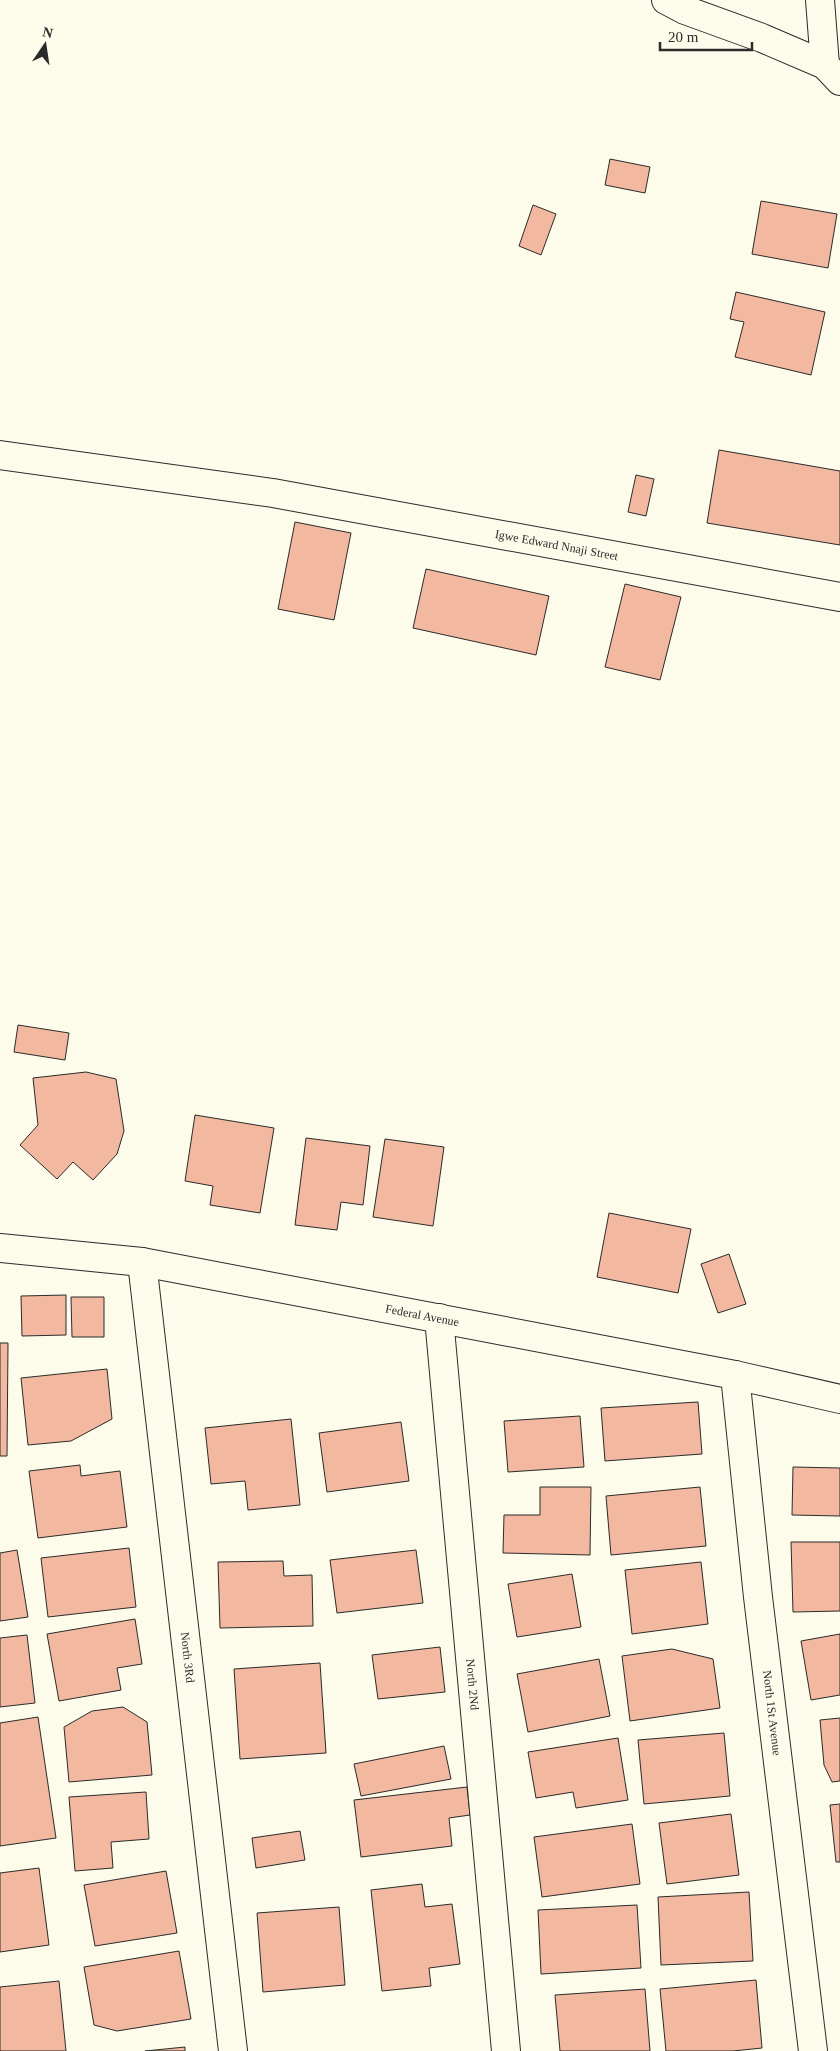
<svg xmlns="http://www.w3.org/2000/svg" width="840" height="2051" viewBox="0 0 840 2051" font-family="Georgia,serif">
	<rect width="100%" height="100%" fill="#fdfbea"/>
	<path fill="#f2b8a0" stroke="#2b2b2b" d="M610,159L650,167L645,193L605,185Z
		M761,201L837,214L828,268L752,254Z
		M533,205L556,214L541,255L519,246Z
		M736,292L825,312L811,375L735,357L744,322L730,319Z
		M719,450L840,471V545L707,523Z
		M636,475L654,479L646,516L628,512Z
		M295,522L351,533L334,620L278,609Z
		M426,569L549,596L536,655L413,628Z
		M625,584L681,597L660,680L605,667Z
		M18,1025L69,1033L65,1060L14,1052Z
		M86,1072L116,1079L124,1131L117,1154L93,1180L73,1162L57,1179L20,1145L38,1125L33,1078Z
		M195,1115L274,1128L260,1213L210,1205L213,1186L185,1181Z
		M306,1138L370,1146L363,1205L341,1202L337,1230L295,1225Z
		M385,1139L444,1147L433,1226L373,1217Z
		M609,1213L691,1229L678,1293L597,1277Z
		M729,1254L746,1304L718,1313L701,1264Z
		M66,1295V1335L22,1336L21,1296Z
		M71,1297H104V1337H72Z
		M0,1343H8L7,1456H0Z
		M107,1369L112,1419L71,1441L28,1445L21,1378Z
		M698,1402L702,1454L605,1461L601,1408Z
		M580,1416L584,1467L508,1472L504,1421Z
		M291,1419L300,1505L248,1510L245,1481L211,1484L205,1428Z
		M401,1422L409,1481L327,1492L319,1433Z
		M80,1465L81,1476L120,1471L127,1527L38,1538L29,1471Z
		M793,1467L840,1468V1516L792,1515Z
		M540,1487H591L590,1555L503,1553L504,1515H540Z
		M700,1487L706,1546L611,1555L606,1496Z
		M791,1542H840V1611L793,1612Z
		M129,1548L136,1607L48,1617L41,1558Z
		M17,1550L28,1617L0,1621V1553Z
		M416,1550L423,1603L337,1613L330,1560Z
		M283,1561L284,1576L312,1575L313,1626L220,1628L218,1562Z
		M701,1562L708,1624L632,1634L625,1570Z
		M572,1574L581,1627L517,1637L508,1584Z
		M135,1619L142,1664L117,1668L121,1690L59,1701L47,1634Z
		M840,1634V1695L811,1700L801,1641Z
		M27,1635L35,1703L0,1707V1638Z
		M440,1647L445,1692L378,1699L372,1655Z
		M672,1649L713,1659L720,1708L630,1721L622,1656Z
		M599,1659L610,1716L528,1732L517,1674Z
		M320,1663L326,1753L240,1759L234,1669Z
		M123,1707L147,1722L152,1775L69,1782L64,1727L92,1711Z
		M38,1717L56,1838L0,1846V1723Z
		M840,1718V1781L832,1782L824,1765L820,1720Z
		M724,1733L730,1796L644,1804L638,1740Z
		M618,1738L628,1800L576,1808L573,1792L536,1798L528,1752Z
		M444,1746L451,1779L361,1796L354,1764Z
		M467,1787L470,1815L449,1818L452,1846L361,1857L354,1800Z
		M146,1792L149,1839L111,1842L113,1868L75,1871L69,1797Z
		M840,1804V1862H836L830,1805Z
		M731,1814L739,1875L667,1884L659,1823Z
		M632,1824L640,1884L542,1897L534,1837Z
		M300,1831L305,1860L256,1868L252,1838Z
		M39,1868L49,1945L0,1952V1873Z
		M166,1871L177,1933L95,1946L84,1885Z
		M422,1884L425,1907L452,1904L460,1964L429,1968L431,1986L382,1991L371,1890Z
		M749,1892L753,1961L661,1965L658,1897Z
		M637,1905L641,1968L541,1974L538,1910Z
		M339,1907L345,1985L263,1992L257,1913Z
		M179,1951L191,2019L117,2031L94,2025L84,1967Z
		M756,1980L762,2048L733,2051H666L660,1989Z
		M59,1981L66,2051H0V1987Z
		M645,1989L650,2051H560L555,1995Z
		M185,2047V2051H145Z"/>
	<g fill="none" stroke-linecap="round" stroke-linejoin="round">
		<defs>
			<g id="minor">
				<path d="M666,0L685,10L762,38L825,65L840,81"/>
				<path d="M820,0L825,65"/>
				<path id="s1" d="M0,455L273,493L840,597"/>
				<path id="s2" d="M0,1248L142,1262L735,1375L840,1399"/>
				<path id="s3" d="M142,1262L233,2051"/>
				<path id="s4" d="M439,1318L506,2051"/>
				<path id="s5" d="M735,1375L758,1597L813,2051"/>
			</g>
		</defs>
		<use href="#minor" stroke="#2b2b2b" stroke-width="30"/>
		<use href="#minor" stroke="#fdfbea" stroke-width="28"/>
	</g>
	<g text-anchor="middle" stroke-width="4" stroke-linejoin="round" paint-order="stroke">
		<g font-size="12" fill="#2b2b2b" stroke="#fdfbea">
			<text dy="4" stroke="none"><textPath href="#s1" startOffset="564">Igwe Edward Nnaji Street</textPath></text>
			<text dy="4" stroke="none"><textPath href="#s2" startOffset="428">Federal Avenue</textPath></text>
			<text dy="4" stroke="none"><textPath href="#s3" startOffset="398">North 3Rd</textPath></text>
			<text dy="4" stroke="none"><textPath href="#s4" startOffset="368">North 2Nd</textPath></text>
			<text dy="4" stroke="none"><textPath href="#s5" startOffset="340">North 1St Avenue</textPath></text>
		</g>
	</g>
	<g transform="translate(45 45) rotate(13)" stroke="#fdfbea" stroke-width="4" paint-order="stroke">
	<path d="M0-4L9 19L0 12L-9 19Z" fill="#2b2b2b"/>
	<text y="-8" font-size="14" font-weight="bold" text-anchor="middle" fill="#2b2b2b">N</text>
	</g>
	<path d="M660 42v8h92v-8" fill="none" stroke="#2b2b2b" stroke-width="2.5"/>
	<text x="668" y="42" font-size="15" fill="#2b2b2b" stroke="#fdfbea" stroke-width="4" paint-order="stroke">20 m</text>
</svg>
